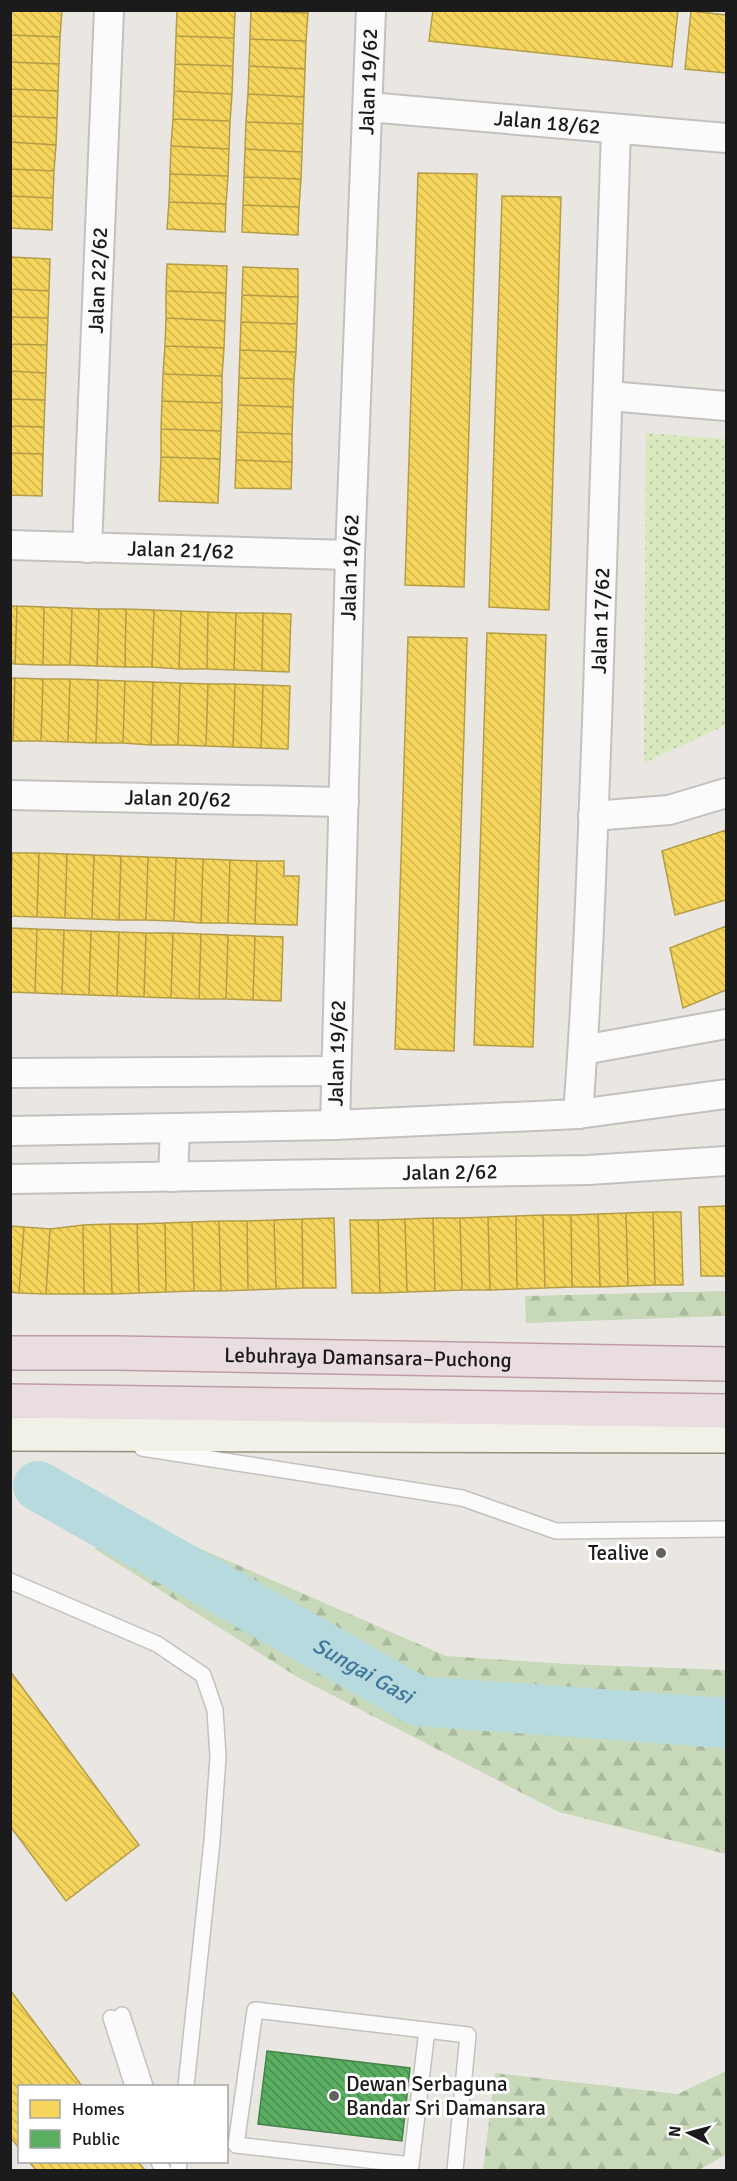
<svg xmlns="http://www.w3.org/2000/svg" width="737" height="2181" viewBox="0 0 737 2181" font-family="Signika,sans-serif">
	<defs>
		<pattern id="forest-firs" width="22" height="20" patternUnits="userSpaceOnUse" patternTransform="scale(1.5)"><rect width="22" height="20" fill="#c7d9b8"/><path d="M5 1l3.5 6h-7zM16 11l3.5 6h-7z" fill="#aaba9e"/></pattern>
		<pattern id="garden-dots" width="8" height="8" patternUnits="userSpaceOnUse" patternTransform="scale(1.5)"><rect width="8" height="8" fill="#dae8c0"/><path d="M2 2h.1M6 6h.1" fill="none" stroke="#bac6a4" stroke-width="1.8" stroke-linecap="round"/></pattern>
		<pattern id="homes-back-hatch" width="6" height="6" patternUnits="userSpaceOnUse" patternTransform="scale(1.5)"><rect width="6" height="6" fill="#f6d55c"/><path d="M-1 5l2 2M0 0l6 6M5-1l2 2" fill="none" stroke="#d2b64f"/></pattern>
		<pattern id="public-back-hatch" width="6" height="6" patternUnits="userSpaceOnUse" patternTransform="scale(1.5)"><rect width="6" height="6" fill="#5aae61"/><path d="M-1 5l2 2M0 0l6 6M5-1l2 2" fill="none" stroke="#4a8d4f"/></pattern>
	</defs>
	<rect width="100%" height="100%" fill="#eae7e3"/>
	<path fill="url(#forest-firs)" d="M726,1291V1316L526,1323L525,1296Z
		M116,1512L446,1656L567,1664L726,1670V1854L559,1812L299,1678L95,1549Z
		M726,2071V2155L698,2170H483L495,2073L678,2094Z"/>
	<path fill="url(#garden-dots)" d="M646,433L726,439V725L644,763Z"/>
	<path fill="url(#homes-back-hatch)" stroke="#b49d48" stroke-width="1.5" d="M10,10H62L60,37L10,35Z
		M177,10L235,11L234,38L176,36Z
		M251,10H308V13Z
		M433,10H678L672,67L429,41Z
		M251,11L308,13L306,41L250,39Z
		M691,11L726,15V73L685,69Z
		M10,35L60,37L59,64L10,62Z
		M176,36L234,38L233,66L175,64Z
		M250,39L306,41L305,69L249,66Z
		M10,62L59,64L58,91L10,89Z
		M175,64L233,66L232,94L174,91Z
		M249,66L305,69L304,97L248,94Z
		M10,89L58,91L57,118L10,116Z
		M174,91L232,94L230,121L173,119Z
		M248,94L304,97L303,124L246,122Z
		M10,116L57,118L56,145L10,142Z
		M173,119L230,121L229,149L171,146Z
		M246,122L303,124L302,152L245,149Z
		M10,142L56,145L54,171L10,169Z
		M171,146L229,149L228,176L170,174Z
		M245,149L302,152L301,179L244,177Z
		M10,169L54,171L53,198L10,196Z
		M418,173L477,174L464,587L405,585Z
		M170,174L228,176L226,204L169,202Z
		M244,177L301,179L299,207L243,205Z
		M10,196L53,198L52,230L10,228Z
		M502,196L561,197L549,610L489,607Z
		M169,202L226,204L225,232L167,229Z
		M243,205L299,207L298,235L242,232Z
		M10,257L50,259L49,291L10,289Z
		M167,264L227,266L226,293L166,291Z
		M243,267L298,269V297L242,295Z
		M10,289L49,291L48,318L10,317Z
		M166,291L226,293L225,321L166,318Z
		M242,295L298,297L297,324L241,322Z
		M10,317L48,318L47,345L10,344Z
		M166,318L225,321L224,348L165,346Z
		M241,322L297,324L296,352L240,350Z
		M10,344L47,345L46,373L10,371Z
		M165,346L224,348L222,376L163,374Z
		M240,350L296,352L294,379L239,378Z
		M10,371L46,373L45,400L10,399Z
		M163,374L222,376V403L162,401Z
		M239,378L294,379L293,407L238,405Z
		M10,399L45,400L44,427L10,426Z
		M162,401L222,403L221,431L161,429Z
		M238,405L293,407L292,434L237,432Z
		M10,426L44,427L43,454L10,453Z
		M161,429L221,431L220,459L161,457Z
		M237,432L292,434V462L236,460Z
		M10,453L43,454L42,496L10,495Z
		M161,457L220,459L218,503L159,501Z
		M236,460L292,462L291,489L235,488Z
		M10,606H17L15,664L10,663Z
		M17,606L44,607L43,665L15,664Z
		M44,607L72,608L70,665H43Z
		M72,608L99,609L97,666L70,665Z
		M99,609H126L125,667L97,666Z
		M126,609L154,610L152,667H125Z
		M154,610L181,611L179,669L152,667Z
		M181,611L208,612L207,669H179Z
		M208,612L236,613L234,670L207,669Z
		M236,613H263L262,671L234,670Z
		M263,613L291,614L289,672L262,671Z
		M487,633L546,635L533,1047L474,1045Z
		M408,637L467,638L454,1051L395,1049Z
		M10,678H15L13,741L10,740Z
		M15,678L43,679L41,741H13Z
		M43,679H70L68,742L41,741Z
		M70,679L98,680L96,743L68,742Z
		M98,680L125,681L123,743H96Z
		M125,681L153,682L151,745L123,743Z
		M153,682L180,683L178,745H151Z
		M180,683L208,684L206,746L178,745Z
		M208,684H235L233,747L206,746Z
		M235,684L263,685L261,748L233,747Z
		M263,685L290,686L288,749L261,748Z
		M726,830V900L675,915L662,851Z
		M10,853H12L10,905Z
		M12,853H39L37,917L10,916Z
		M39,853L67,854L65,918L37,917Z
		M67,854L94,855L92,919L65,918Z
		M94,855L121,856L119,920L92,919Z
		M121,856L148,857L146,920H119Z
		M148,857L176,858L174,921L146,920Z
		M176,858L203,859L201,923L174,921Z
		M203,859L230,860L228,923H201Z
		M230,860L257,861L255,924L228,923Z
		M257,861H284V876H299L297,925L255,924Z
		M726,926V990L683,1008L670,948Z
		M10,928L37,929L35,993L10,992Z
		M37,929L64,930L62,994L35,993Z
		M64,930L91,931L89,995L62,994Z
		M91,931L119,932L117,996L89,995Z
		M119,932L146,933L144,997L117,996Z
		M146,933H173L171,998L144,997Z
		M173,933L201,934L199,999L171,998Z
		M201,934L228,935L226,999H199Z
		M228,935L255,936L253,1000L226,999Z
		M255,936L283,937L281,1001L253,1000Z
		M726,1206V1276H701L699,1207Z
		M653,1212H681L683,1285H655Z
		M653,1212L655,1285L628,1286L626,1213Z
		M626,1213L628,1286L600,1287L598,1214Z
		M598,1214L600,1287H572L571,1215Z
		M543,1215H571L572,1287L545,1288Z
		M543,1215L545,1288L517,1289L516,1216Z
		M516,1216L517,1289L490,1290L488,1217Z
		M488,1217L490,1290H462L460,1218Z
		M334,1218L336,1288H303L302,1219Z
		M433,1218H460L462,1290L435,1291Z
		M433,1218L435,1291L407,1292L405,1219Z
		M302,1219L303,1288L276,1289L274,1220Z
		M405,1219L407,1292L380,1293L378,1220Z
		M274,1220L276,1289L248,1290L247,1221Z
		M350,1220H378L380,1293H352Z
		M219,1221H247L248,1290L221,1291Z
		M219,1221L221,1291H194L192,1222Z
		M192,1222L194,1291L166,1292L165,1223Z
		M165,1223L166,1292L139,1293L137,1224Z
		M110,1224L112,1294H84L83,1225Z
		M110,1224H137L139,1293L112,1294Z
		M83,1225L84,1294H46L50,1229Z
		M10,1226L24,1227L19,1293L10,1292Z
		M24,1227L50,1229L46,1294L19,1293Z
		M10,1671L139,1845L66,1901L10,1826Z
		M10,1990L82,2086H20V2149L10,2137Z
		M29,2162H138L145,2170H36Z"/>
	<path fill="url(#public-back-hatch)" stroke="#47824c" stroke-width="1.5" d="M267,2051L410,2068L402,2141L258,2124Z"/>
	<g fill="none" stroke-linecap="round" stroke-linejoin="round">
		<path stroke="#b6dade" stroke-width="50" id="s1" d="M38,1486L418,1701L726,1723"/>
		<defs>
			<path id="lane" d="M142,1448L462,1498L556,1531L726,1529
				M10,1581L157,1644L203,1675L215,1710L218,1757L212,1841L186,2086
				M122,2015L145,2086
				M111,2018L133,2086
				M427,2030L411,2165L236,2145L255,2010L468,2035L455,2170
				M159,2162L163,2170
				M178,2170L179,2162"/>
			<g id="street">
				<path id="s2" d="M368,107L726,138"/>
				<path d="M609,396L726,406"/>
				<path id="s3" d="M10,545L350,555"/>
				<path id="s4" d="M87,548L109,10"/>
				<path id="s5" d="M10,795L344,802"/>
				<path d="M593,816L669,810L726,793"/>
				<path d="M583,1050L726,1024"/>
				<path d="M10,1073L336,1071"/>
				<path id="s6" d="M578,1114C588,984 592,853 597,723C604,525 611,327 616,129"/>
				<path id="s7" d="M335,1125L350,555L371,10"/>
				<path d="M10,1131L335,1125L578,1114L726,1094"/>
				<path d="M173,1177L175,1128"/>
				<path id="s8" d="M10,1179L588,1170L726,1161"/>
			</g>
			<path id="secondary" d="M10,1434L726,1436"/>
			<g id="highway">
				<path id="s9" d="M10,1353H116L726,1364"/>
				<path d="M10,1401L726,1411"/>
			</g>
		</defs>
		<use href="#lane" stroke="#c2c1bf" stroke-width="18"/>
		<use href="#street" stroke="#c2c1bf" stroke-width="32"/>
		<use href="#secondary" stroke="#94927c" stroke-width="36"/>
		<use href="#highway" stroke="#bf9ba9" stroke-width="36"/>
		<use href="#lane" stroke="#fcfbfb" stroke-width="15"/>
		<use href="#street" stroke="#fcfbfb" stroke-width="28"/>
		<use href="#secondary" stroke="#f2f1e8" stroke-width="33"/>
		<use href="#highway" stroke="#e9dde0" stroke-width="33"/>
	</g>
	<g fill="#636261" stroke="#fff" stroke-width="2">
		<circle cx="661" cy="1553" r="6"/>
		<circle cx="334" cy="2096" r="6"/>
	</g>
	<g text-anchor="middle" stroke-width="6" stroke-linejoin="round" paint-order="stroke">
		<g font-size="21" fill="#1b1b1b" stroke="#fff">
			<text dy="7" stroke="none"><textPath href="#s7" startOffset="1044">Jalan 19/62</textPath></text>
			<text dy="7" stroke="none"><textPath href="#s2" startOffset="180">Jalan 18/62</textPath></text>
			<text dy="7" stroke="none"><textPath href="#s4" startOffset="268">Jalan 22/62</textPath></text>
			<text dy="7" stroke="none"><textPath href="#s3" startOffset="171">Jalan 21/62</textPath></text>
			<text dy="7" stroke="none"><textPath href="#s7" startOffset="558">Jalan 19/62</textPath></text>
			<text dy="7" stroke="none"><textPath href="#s6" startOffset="494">Jalan 17/62</textPath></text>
			<text dy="7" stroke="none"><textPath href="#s5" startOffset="168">Jalan 20/62</textPath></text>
			<text dy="7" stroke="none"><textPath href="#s7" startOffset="72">Jalan 19/62</textPath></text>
			<text dy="7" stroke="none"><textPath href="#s8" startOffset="440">Jalan 2/62</textPath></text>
			<text dy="7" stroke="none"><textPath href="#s9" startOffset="358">Lebuhraya Damansara–Puchong</textPath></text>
		</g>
		<g font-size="21" fill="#1b1b1b" stroke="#fff" text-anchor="end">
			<text x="649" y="1560">Tealive</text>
			<text x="346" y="2091" text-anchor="start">Dewan Serbaguna<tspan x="346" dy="24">Bandar Sri Damansara</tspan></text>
		</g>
		<g font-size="22" font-style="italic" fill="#42789b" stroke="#fff">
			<text dy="8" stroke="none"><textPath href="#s1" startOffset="374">Sungai Gasi</textPath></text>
		</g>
	</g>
	<rect width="737" height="2181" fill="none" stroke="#1b1b1b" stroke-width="24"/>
	<rect x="18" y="2085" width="210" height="78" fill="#ffffff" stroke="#a4a4a4" stroke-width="1.5"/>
	<rect x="30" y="2100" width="30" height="18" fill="#f6d55c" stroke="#a4a4a4" stroke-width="1.5"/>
	<text x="72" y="2115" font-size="18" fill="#1b1b1b">Homes</text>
	<rect x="30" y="2130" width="30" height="18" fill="#5aae61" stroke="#a4a4a4" stroke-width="1.5"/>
	<text x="72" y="2145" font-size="18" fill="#1b1b1b">Public</text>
	<g transform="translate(689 2133) rotate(276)" stroke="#ffffff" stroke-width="4.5" paint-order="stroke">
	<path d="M0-4.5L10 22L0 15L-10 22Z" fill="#1b1b1b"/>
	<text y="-9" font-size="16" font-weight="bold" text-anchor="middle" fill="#1b1b1b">N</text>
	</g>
</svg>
